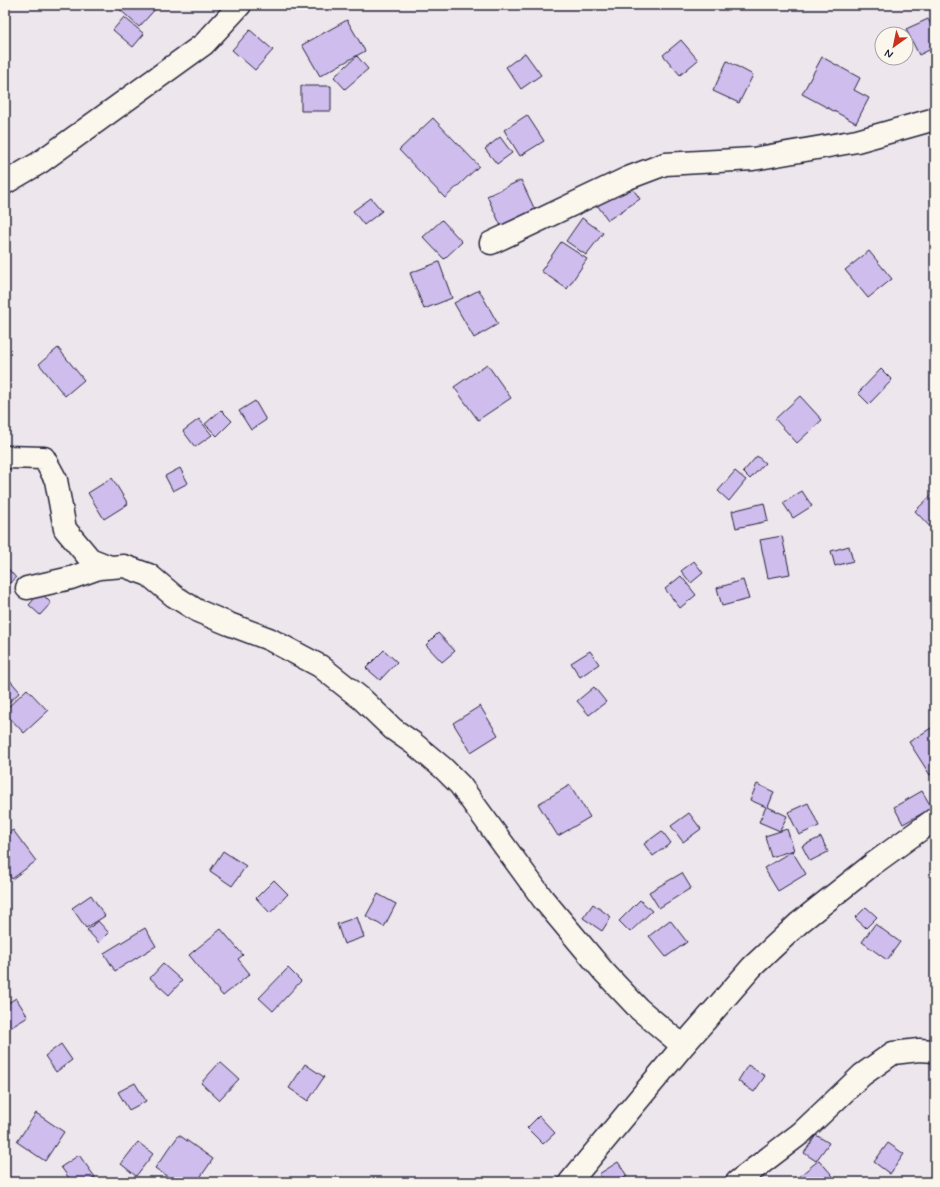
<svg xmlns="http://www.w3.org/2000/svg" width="940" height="1187" viewBox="0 0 940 1187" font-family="Mynerve,sans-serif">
	<rect width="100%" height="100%" fill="#eee6ed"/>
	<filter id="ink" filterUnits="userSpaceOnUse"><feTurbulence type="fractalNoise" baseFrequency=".025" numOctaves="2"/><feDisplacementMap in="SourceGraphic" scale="8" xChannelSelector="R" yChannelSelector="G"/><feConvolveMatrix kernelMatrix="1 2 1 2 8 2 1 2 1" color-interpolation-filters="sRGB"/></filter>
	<g filter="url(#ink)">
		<path fill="#cfbdee" stroke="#22223b" d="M115,5H156L158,6L139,27Z
			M124,17L144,34L133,47L113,30Z
			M928,19L935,32V47L919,55L906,29Z
			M347,20L365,51L320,76L302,45Z
			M250,30L273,50L255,70L232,50Z
			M681,40L698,60L680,75L663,55Z
			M525,53L541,75L521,89L506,67Z
			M357,56L368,69L345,89L334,77Z
			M822,57L860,78L854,90L869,98L856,123L802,94Z
			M727,61L753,75L739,103L713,91Z
			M301,86H331V111H301Z
			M527,115L544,141L520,156L504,130Z
			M433,118L479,166L445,198L399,150Z
			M500,137L512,153L497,164L485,149Z
			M521,180L535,210L501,226L487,196Z
			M629,183L640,199L608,220L597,205Z
			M371,198L382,211L364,225L353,211Z
			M582,218L603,233L586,255L566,241Z
			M442,220L462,242L444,259L423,237Z
			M561,242L587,259L567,289L541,271Z
			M869,251L892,279L868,298L845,270Z
			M439,262L452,298L424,309L410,273Z
			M479,290L498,324L474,338L454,303Z
			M58,348L84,380L65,396L39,364Z
			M487,364L511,398L478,420L454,387Z
			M881,369L892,380L869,404L858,393Z
			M800,396L822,420L797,443L775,419Z
			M255,401L266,420L251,430L239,411Z
			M221,410L232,421L217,436L205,424Z
			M199,419L212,435L195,447L183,431Z
			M757,456L765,463L750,479L743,472Z
			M180,468L188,483L173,491L165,476Z
			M735,471L746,480L729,501L718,491Z
			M112,478L128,504L104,519L88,493Z
			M802,491L812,506L793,518L783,503Z
			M935,492V532L915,511Z
			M764,503L768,521L736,528L732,511Z
			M782,536L790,574L768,578L760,540Z
			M849,546L853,561L835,566L831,551Z
			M694,561L703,573L691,583L681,571Z
			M5,565L16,578L5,587Z
			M681,576L696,595L680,608L665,589Z
			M743,580L749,599L722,606L717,588Z
			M40,592L51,603L40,615L29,605Z
			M438,633L455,651L442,662L426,645Z
			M384,650L397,662L380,680L366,668Z
			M590,651L599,664L580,677L571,663Z
			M8,678L20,692L6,705L5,704V681Z
			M594,687L606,702L589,715L577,701Z
			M27,689L48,711L24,733L5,713V710Z
			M480,706L498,735L471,752L453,723Z
			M931,728L935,734V772L930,775L909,742Z
			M757,784L774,792L768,807L787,816L780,831L759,822L766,807L750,800Z
			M570,785L590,817L558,836L538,804Z
			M922,791L932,808L903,824L894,807Z
			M808,803L819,826L799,835L788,812Z
			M689,813L701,829L683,842L671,826Z
			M787,829L794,850L771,857L765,836Z
			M13,830L36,861L12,879L5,870V836Z
			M662,831L671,843L653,856L644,844Z
			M821,837L828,852L810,861L802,846Z
			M223,851L246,866L232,886L210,871Z
			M792,851L806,874L778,891L764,868Z
			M682,873L691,888L659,908L649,892Z
			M274,880L288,894L270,913L256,898Z
			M378,894L396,904L384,927L366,916Z
			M91,895L105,916L86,928L72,908Z
			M640,900L652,911L630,932L619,921Z
			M593,904L611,917L602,931L583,918Z
			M866,907L877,917L866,928L855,918Z
			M357,917L364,937L344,944L337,924Z
			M670,920L687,942L666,957L649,936Z
			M98,921L109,933L99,943L87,930Z
			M875,924L900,942L887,960L862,942Z
			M145,928L156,946L115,971L104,953Z
			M221,929L243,955L238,959L250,974L223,996L189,955Z
			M163,964L182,981L169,995L150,978Z
			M288,968L301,981L273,1011L259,998Z
			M16,998L28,1017L5,1031V1005Z
			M61,1044L72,1060L56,1072L45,1056Z
			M220,1062L239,1079L219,1100L201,1083Z
			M305,1064L324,1077L308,1101L289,1088Z
			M748,1065L765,1076L754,1092L738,1081Z
			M135,1083L146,1101L129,1110L118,1092Z
			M36,1113L64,1132L45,1161L17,1142Z
			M539,1116L555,1133L543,1144L527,1128Z
			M179,1135L213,1159L197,1182H175L155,1168Z
			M816,1135L829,1143L816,1161L804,1153Z
			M138,1142L153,1154L136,1176L121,1164Z
			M888,1143L904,1154L890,1174L874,1162Z
			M79,1155L95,1177L87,1182H72L61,1167Z
			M819,1160L838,1182H798L796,1179Z
			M618,1162L627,1176L618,1182H605L599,1174Z"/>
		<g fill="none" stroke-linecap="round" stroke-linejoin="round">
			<defs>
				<path id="street" d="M5,183L39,163L204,44L240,5
					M491,243L628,178L665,164L753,159L857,141L935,119
					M5,457L44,458L56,480L65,529L90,559L110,567
					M27,588L71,578L99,568L124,566L149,575L174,596L198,611L229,624L269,639L320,666L363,700L393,729L413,743L443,768L460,785L543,899L604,972L639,1009L683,1046
					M570,1182L683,1046L752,967L799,923L873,864L935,819
					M737,1182L801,1133L862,1075L893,1053L919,1050L935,1051"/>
			</defs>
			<use href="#street" stroke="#22223b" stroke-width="25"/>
			<use href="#street" stroke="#fbf7ec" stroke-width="22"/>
		</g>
	</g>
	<rect width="940" height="1187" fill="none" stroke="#fbf7ec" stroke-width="20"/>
	<rect x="10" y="10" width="920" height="1167" fill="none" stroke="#22223b" stroke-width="1.5" filter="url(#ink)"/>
	<g transform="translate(894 46) rotate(213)"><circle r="19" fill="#fbf7ec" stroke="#a4a2a5"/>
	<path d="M0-3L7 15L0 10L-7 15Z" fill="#c8321e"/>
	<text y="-6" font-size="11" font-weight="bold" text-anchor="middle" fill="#22223b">N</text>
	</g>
</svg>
